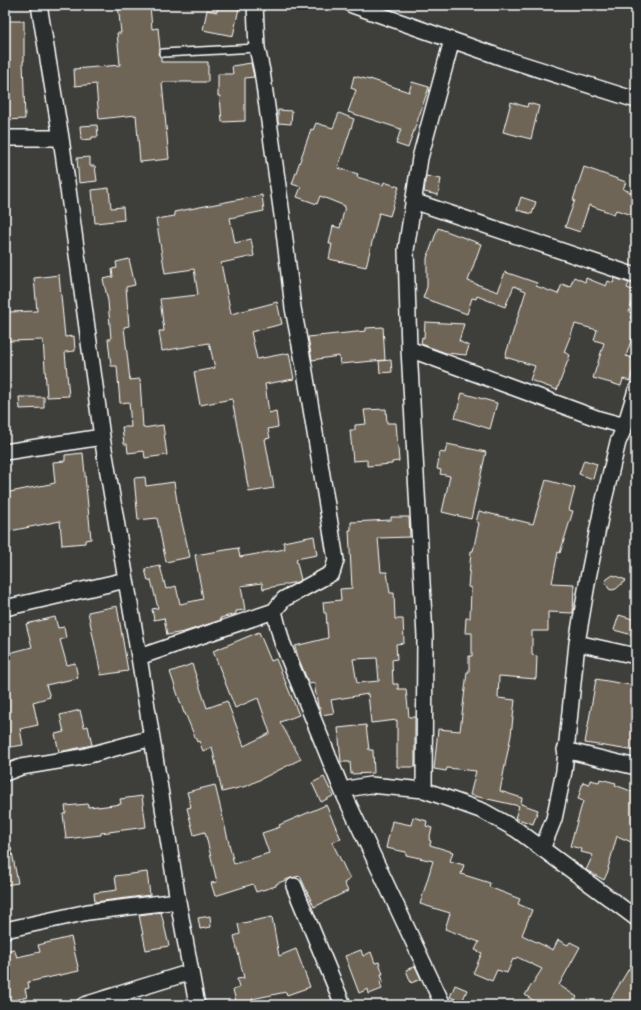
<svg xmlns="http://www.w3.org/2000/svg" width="641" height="1010" viewBox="0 0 641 1010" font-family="'Indie Flower',sans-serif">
	<rect width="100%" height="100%" fill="#3e3e3a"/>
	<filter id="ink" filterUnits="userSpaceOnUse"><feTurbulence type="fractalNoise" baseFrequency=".025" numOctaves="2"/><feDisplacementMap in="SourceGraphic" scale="8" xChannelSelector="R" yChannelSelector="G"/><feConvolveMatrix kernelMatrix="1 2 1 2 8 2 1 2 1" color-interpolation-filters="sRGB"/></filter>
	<g filter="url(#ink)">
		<path fill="#6e6556" stroke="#fff" fill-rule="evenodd" d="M118,5H150L152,29L158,28L160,49L158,54L161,57V62H208V82H162L169,159L140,162L136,115L99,119L96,84L75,86L74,69L120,65L117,33H121Z
			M218,5L239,8L233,36L203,30L207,10L217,12Z
			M5,21H24V61H23L25,119L5,120Z
			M251,63L254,77L245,78V121L222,122L220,96H218V74H233L232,66Z
			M354,76L370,80V79L409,92L412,82L429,87L408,148L396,144L401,129L348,112L356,90L351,88Z
			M511,102L527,107L528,103L539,106L531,139L503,132Z
			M278,110L292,111L291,124L278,123Z
			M339,113L354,119L338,168L358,174L357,177L383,185L384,182L399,187L390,216L379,213L366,267L329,259L332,244H329L333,226L340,228L345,206L320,196L317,204L297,197L301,187L292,184L311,129L313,130L316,123L333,128Z
			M97,125L98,137H92V139L81,140L80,126Z
			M90,157V166H95L97,181L79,183L77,158Z
			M584,167L626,182L623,189L636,194V216L616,210L614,214L589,205L580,232L565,227L575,200H573Z
			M426,176L441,179L438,195L424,192Z
			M109,188L111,208L123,207L124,220L95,223L92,190Z
			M262,195L264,211L230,218L235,243L251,239L254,256L221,263L231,314L277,302L282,324L251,332L257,359L289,353L294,379L265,384L269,413L276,411L278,427L268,429L270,438L265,439L274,488L249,492L232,399L200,405L194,372L215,368L209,343L162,351L159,331H164L160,299L198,295L194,269L165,273L156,219L175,216L174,212Z
			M521,197L536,202L532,214L517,210Z
			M438,228L481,244L468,281L498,292L505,272L537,283L536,286L558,294L562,284L570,287L574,277L585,282L586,278L606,286L608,281L613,283L615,278L629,283L627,288L636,291L629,312L632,313L630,318L636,320V326L626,356L636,359L630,381L623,379L621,386L593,378L604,343L594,340L597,330L575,324L564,352L570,355L557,390L530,380L535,366L505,357L526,291L514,286L505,307L477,296L476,299L472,298L467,314L423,298L427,287V258Z
			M129,259L135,285L126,287L129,326L124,327L130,380L140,379L143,428L163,425L167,455L145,458L144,451L128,453L127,444H124L122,427H131L129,402L120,403L117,366H111L108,339H111L108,301L103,279L113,277L112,269L117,268L116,262Z
			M59,275L65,337L74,336L75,351L65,352L69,396L47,397L43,340L8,341L7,312L37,311L34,278Z
			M425,322L464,324L459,341L469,346L466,355L446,353L421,344L422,337L424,338Z
			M383,327L385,360L340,364L339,356L312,360L308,337L366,331V328Z
			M391,360L392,372L380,373L379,361Z
			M462,393L497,403L490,429L455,418Z
			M19,397H44V408L20,409Z
			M386,409L387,423H396L399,461L392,462V464L367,466V460L353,461L350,430H355V425L366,424L364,410Z
			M447,444L486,452L471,519L442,512L450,476L440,474L441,470L437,469L440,452L445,453Z
			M83,453L91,539L85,540V543L62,545L60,521L5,532V493L55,483L53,462L65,461V455Z
			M584,460L597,464L593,479L579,474Z
			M145,477L146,486L174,482L179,514H180L190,557L166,562L157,518L138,520L134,478Z
			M546,480L575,488L569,510L573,511L560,553L558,552L552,583L574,584L573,613L548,612V631H532V655L537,656L536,679L499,676L498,698L515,700L511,735L500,791L522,798L521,804L538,810L533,824L515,818L519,806L470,795L476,771L447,768L446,771L434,769L438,729L460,731L467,672H469V656H472V633H465L466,618H470L471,588L468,587L471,551H473L479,523L476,522L479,511L533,524Z
			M391,517H409L410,537L378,538L381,572H387L390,593H394L395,619H403L404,643L396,644L397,659L392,660L393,684H398V689H406L409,717H415V767H397V720L371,723L368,694L331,700L334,713L321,715L320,708H319L318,706L314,683L309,684L298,657L295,646L328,638L326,613H324L323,602L341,600L340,589L352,588L349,530H351V522L391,520ZM377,658L379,681L357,683L353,659Z
			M314,536L317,555L296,559L301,580L297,582L263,589L262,583L241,586L245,610L236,611V614L220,618L221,620L184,632L167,635L164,618L154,620L152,609L158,608L151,580L148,581L145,569L160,566L166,589L176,586L180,604L203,599L195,555L238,548L240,557L285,549L283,542Z
			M613,575L626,580L616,589L612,590L609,589L605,582L607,579Z
			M117,606L128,671L101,675L88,612Z
			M619,615L636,620V636L614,630Z
			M55,617L58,628L64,627L66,638L60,640L67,665L75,663L78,678L46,685L50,697L33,702L38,725L20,729L23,745L5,748V735H8L5,722V654L32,647L26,624Z
			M259,632L271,661L276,659L299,715L280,722L301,759L247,786L222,792L212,747L203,751L199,741L197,742L185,713H184L170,672L192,664L207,708L227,701L244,746L270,733L258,698L235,708L213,651Z
			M596,679L636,686V751L585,743Z
			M80,710L84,727L88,726L92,745L59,752L55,734L64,732L60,715Z
			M366,725L369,750H373L374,773L351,774L350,762H341L338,728Z
			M324,777L333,796L321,802L312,783Z
			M600,779L616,783L615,785L636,793V844L617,836L608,868L609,869L604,880L586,870L593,855L581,852L582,849L570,846L583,801L578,799L583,782L589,784L590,780L599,782Z
			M215,785L234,864L269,853L262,833L280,827L279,825L326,805L341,839L332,842L350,879L344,883L348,891L314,907L300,876L291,878L276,884V886L256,892L253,884L215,896L211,883L217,882L205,832L194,835L187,808L191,807L187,792Z
			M142,796L146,827L101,833V835L66,839L63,814L66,813L65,806L88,804V807L98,806V807L121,804L120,799Z
			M413,817L427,821L426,826L432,828L429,840L431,841L430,845L453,852L450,861L464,865L461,874L490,883L489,887L520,899L518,904L532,910L522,935L553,950L558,940L568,945L570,942L580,947L559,985L577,997L572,1005H540L525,995L542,969L517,957L515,960L513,959L507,973L497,970L492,981L473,973L482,953L475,950L479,942L445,929L450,913L420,904L433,861L406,855V852L386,848L392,821L411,825Z
			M5,847H11L18,883L5,885Z
			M147,872L150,895L95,902L94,893L117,890L115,876Z
			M161,912L169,946L146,950L139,915Z
			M210,916L211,927L200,929L198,918Z
			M272,917L279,956L296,949L310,987L287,995L286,992L252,999L253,1003L237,1005L233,990L239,988L237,979L244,978L234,936L240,934L238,924Z
			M71,937L79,971L28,982L29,988L25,989L27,997L5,1003V951L14,949L17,957L40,952L38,945Z
			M361,950L363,956L371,952L375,963L379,962L383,974H381L383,981L380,982L382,989L369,994L368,989L359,993L345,956Z
			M636,957V1005H607Z
			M415,966L421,979L411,983L406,970Z
			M455,985L467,990L462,1002L450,997Z"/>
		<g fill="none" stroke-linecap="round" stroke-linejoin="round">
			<defs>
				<path id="lane" d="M163,53L257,48"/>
				<path id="street" d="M39,5L61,138L102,437L139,657L178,901L197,1005
					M352,5L503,58L636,100
					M5,138H61
					M413,201L636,276
					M409,349L599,419L625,426
					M5,452L102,437
					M5,608L126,580
					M274,611L282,642L342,790L443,1005
					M577,643L636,656
					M139,657L274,611L284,599L332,573L336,560L304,366L293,308L282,215L262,71L257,48L255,5
					M565,750L636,767
					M5,773L21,767L82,757L152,738
					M342,790L370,785L424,790L483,811L517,830L636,918
					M424,790L425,636L409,349L406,250L420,158L452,40
					M542,849L554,819L564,771L577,643L588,578L602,508L618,442L625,426L636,390
					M294,886L343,1005
					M5,930L88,912L178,901
					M84,1005L191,972"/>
			</defs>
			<use href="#lane" stroke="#fff" stroke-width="10"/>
			<use href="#street" stroke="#fff" stroke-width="18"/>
			<use href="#lane" stroke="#2a2d2e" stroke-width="7"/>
			<use href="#street" stroke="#2a2d2e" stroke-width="15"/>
		</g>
	</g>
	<rect width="641" height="1010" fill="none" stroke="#2a2d2e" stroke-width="20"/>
	<rect x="10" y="10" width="621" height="990" fill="none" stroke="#fff" stroke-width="1.5" filter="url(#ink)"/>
</svg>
